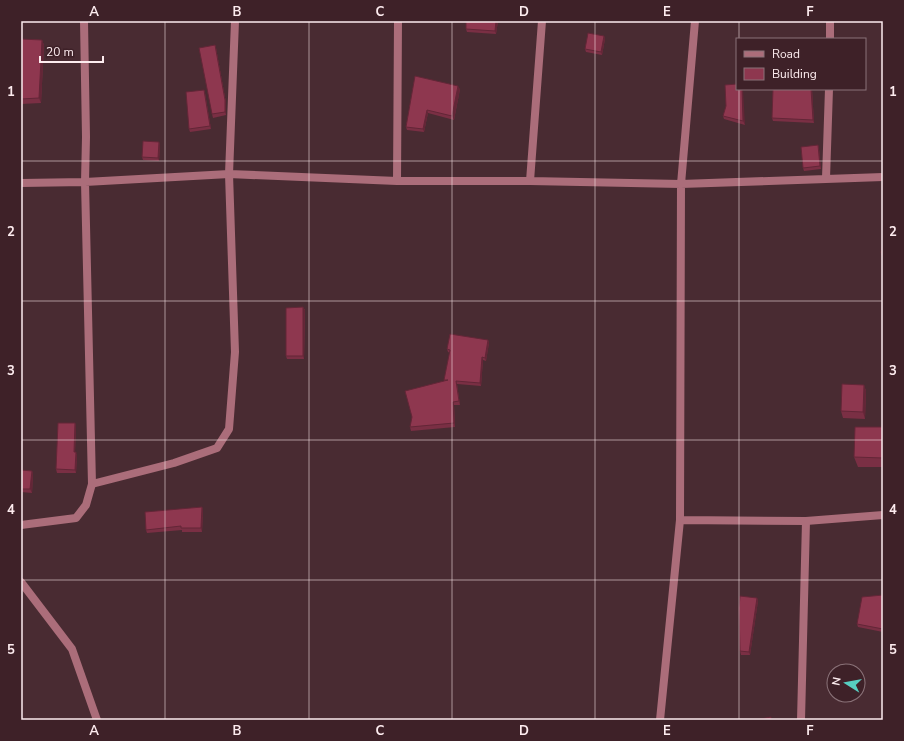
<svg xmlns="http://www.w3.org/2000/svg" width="904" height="741" viewBox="0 0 904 741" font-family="'Nunito Sans',sans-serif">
	<rect width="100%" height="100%" fill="#492b32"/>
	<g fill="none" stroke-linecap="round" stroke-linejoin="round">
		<path stroke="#ab6d7a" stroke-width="8" d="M84,21L86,137L85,182L229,174L397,181L398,21
			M830,39V21
			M826,178L829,89
			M397,181H530L681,184L883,177
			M530,181L542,21
			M21,183L85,182L92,484L86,505L76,518L21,525
			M92,484L174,463L217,448L229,429L235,352L229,174L235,21
			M680,520L806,521L883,515
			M21,582L72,649L97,720
			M660,720L680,520L681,184L695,21
			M801,720L806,521"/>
	</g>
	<path fill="#7a2f44" d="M498,21L496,34L467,32L466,29Z
		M604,36L605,39L602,55L586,52L585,49Z
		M21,39L42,40L44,45L41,103L21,104Z
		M215,45L216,48L226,103V115L213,118L212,114Z
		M415,76L460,89L454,120L428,113L424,132L407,130L406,127Z
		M737,84L745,125L724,119L723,116Z
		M773,89H812L814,123L773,121L772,118Z
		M204,90L205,93L211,129L190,132L189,129Z
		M159,142L160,145L159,161L143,160L142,157Z
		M818,145L819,149L821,169L804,171L803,168Z
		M883,243V256H882L881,253Z
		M303,307L305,310L304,359H287L286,356Z
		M488,340L489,343L486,361L483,360L481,386L457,384L460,405H454L455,427L411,431L410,427L444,381V380L450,353L448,352L447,349Z
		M864,385L866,391L865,419L843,418L841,411Z
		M75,423L76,426L75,452L77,455L76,473H57L56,469Z
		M883,427V467H858L854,457Z
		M21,470L32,471L33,474L32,493L21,492Z
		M202,507L203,510L202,532H182V530L147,533L146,530Z
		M883,595V632L858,627L857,624Z
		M757,598L758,601L750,655H741L740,651Z"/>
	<path fill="#632637" d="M496,21H498L496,34L495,31Z
		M604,36L605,39L602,55L601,52Z
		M42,40L44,45L41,103L39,98Z
		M215,45L216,48L226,103V115L225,112Z
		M458,86L460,89L454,120L452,116Z
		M742,89H743L745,125L743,121Z
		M811,89H812L814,123L813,120Z
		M204,90L205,93L211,129L210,126Z
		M427,110L428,113L424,132L423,129Z
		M159,142L160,145L159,161L158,158Z
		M818,145L819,149L821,169L820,166Z
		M303,307L305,310L304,359L303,356Z
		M488,340L489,343L486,361L485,358Z
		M482,357L483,360L481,386L480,383Z
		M456,381L457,384L460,405L459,401Z
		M864,385L866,391L865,419L863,412Z
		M453,402L454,405L455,427L454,423Z
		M75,423L76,426L75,455L74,452Z
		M76,452L77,455L76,473L75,470Z
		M32,471L33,474L32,493L30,489Z
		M202,507L203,510L202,532L201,528Z
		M757,598L758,601L750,655L749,652Z"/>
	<path fill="#8e374f" stroke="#632637" d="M466,21H496L495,31L466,29Z
		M588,33L604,36L601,52L585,49Z
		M21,39L42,40L39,98L21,99Z
		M215,45L225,100V112L212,114L199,48Z
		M415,76L458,86L452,116L427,110L423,129L406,127Z
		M737,84V89H742L743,121L723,116L726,106L725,85Z
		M773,89H811L813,120L772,118Z
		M204,90L210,126L189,129L186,92Z
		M143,141L159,142L158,158L142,157Z
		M818,145L820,166L803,168L801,147Z
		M883,243V253H881Z
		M303,307V356H286V308Z
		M450,334L488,340L485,358L482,357L480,383L456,381L459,401L453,402L454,423L410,427L412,417L405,391L448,380H444L450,350L447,349Z
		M842,384L864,385L863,412L841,411Z
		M58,423H75L74,452H76L75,470L56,469Z
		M855,427H883V458L854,457Z
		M21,470L32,471L30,489H21Z
		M202,507L201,528H181V526L146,530L145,512Z
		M883,595V629L857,624L862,597Z
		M740,596L757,598L749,652L740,651L739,608Z
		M771,717V720H755Z"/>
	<path fill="none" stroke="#fdecef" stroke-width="1" stroke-opacity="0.55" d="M165,21V720M309,21V720M452,21V720M595,21V720M739,21V39M739,89V720M21,161H883M21,301H883M21,440H883M21,580H883"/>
	<rect width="904" height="741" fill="none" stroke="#3e2128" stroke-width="44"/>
	<rect x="736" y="38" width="130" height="52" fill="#3e2128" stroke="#8a7278"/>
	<rect x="744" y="51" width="20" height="6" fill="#ab6d7a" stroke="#8a7278"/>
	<text x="772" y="58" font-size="12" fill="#fdecef">Road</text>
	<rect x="744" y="68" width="20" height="12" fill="#8e374f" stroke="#8a7278"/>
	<text x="772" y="78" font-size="12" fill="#fdecef">Building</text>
	<g transform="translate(846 683) rotate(281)"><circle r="19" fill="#3e2128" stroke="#8a7278"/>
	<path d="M0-3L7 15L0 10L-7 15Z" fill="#57cec1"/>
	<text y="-6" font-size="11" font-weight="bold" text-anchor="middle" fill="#fdecef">N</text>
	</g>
	<path d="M40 56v6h63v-6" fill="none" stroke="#fdecef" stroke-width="2"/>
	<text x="46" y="56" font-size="12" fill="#fdecef" stroke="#3e2128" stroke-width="3" paint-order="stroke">20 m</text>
	<rect x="22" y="22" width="860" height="697" fill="none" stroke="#fdecef" stroke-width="1.5"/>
	<g font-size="13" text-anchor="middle" font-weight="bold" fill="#fdecef">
		<text x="94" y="16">A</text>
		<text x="237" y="16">B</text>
		<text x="380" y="16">C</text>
		<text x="524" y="16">D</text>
		<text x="667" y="16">E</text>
		<text x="810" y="16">F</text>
		<text x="11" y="96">1</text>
		<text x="893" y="96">1</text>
		<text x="11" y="236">2</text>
		<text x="893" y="236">2</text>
		<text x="11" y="375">3</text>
		<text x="893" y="375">3</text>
		<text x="11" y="514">4</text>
		<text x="893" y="514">4</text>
		<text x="11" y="654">5</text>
		<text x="893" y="654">5</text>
		<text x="94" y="735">A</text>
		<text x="237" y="735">B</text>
		<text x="380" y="735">C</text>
		<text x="524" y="735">D</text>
		<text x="667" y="735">E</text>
		<text x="810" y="735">F</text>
	</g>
</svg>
